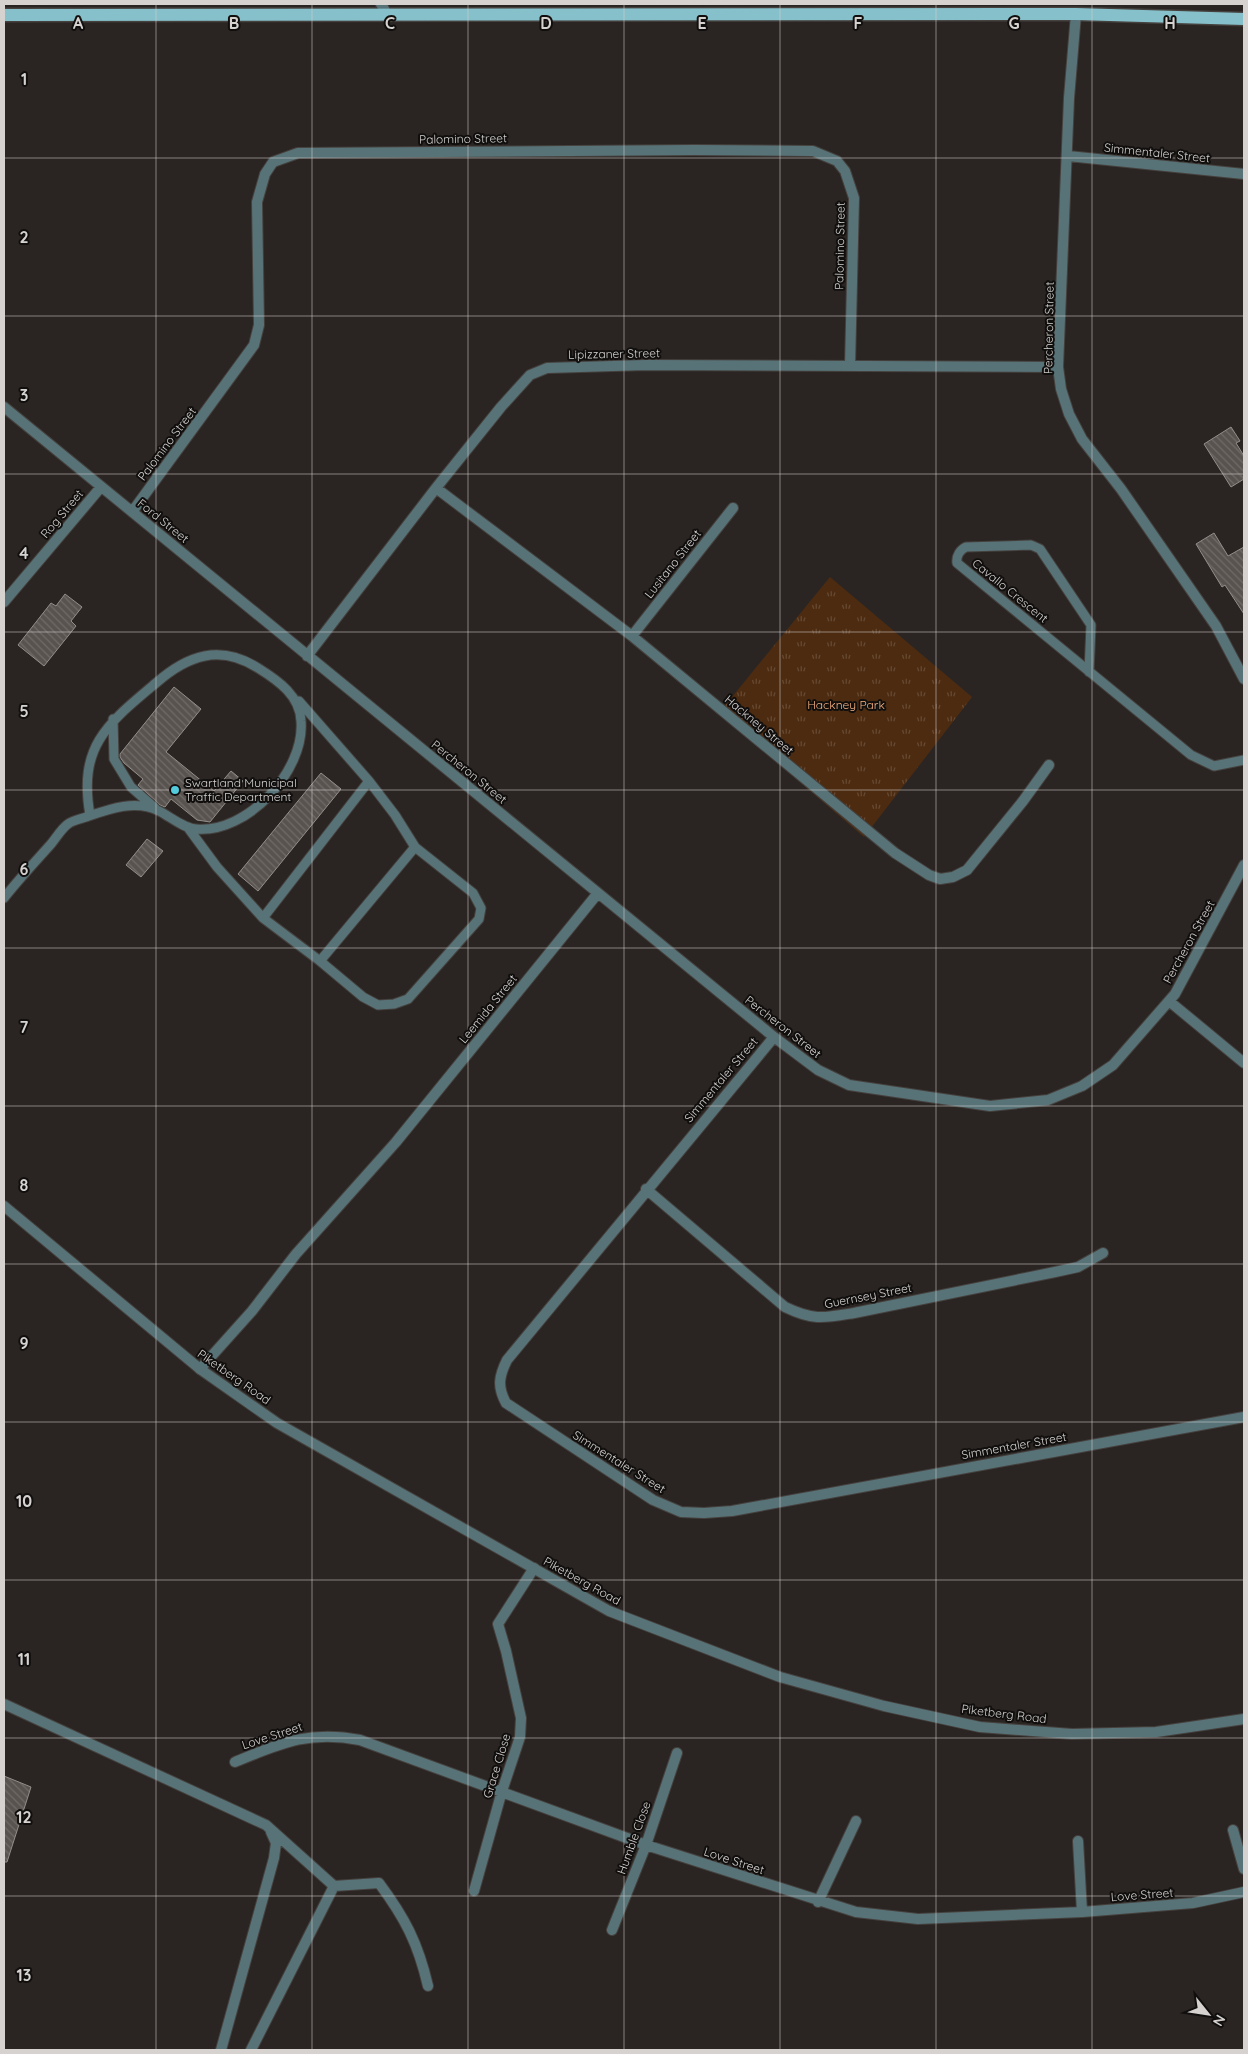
<svg xmlns="http://www.w3.org/2000/svg" width="1248" height="2054" viewBox="0 0 1248 2054" font-family="Quicksand,sans-serif">
	<defs>
		<pattern id="park-tufts" width="24" height="20" patternUnits="userSpaceOnUse" patternTransform="scale(1.25)"><rect width="24" height="20" fill="#4d2b10"/><path d="M3 7l-1-3M5 7V3M7 7l1-3M15 17l-1-3M17 17v-4M19 17l1-3" fill="none" stroke="#664932"/></pattern>
		<pattern id="building-back-hatch" width="6" height="6" patternUnits="userSpaceOnUse" patternTransform="scale(1.25)"><rect width="6" height="6" fill="#595350"/><path d="M-1 5l2 2M0 0l6 6M5-1l2 2" fill="none" stroke="#706b68"/></pattern>
	</defs>
	<rect width="100%" height="100%" fill="#2a2522"/>
	<path fill="url(#park-tufts)" d="M830,577L972,697L864,837L719,713Z"/>
	<path fill="url(#building-back-hatch)" stroke="#948e8a" d="M1231,427L1240,441L1236,443L1244,456V479L1231,487L1204,444Z
		M1214,533L1228,556L1244,547V614L1225,585L1222,587L1196,544Z
		M65,594L82,607L71,621L76,626L44,666L18,645L51,603L56,606Z
		M174,687L201,709L166,752L214,791L231,771L243,781L210,822L197,820L171,799L165,807L160,805L138,785L143,779L124,763L120,757V754Z
		M321,773L341,789L258,891L238,874Z
		M147,839L163,851L141,877L126,865Z
		M4,1776L31,1787L7,1862H4Z"/>
	<g fill="none" stroke-linecap="round" stroke-linejoin="round">
		<defs>
			<path id="service" d="M1089,672L1091,625L1040,549L1031,545L966,547C960,550 956,556 957,563L1191,755L1214,766L1244,760
				M113,719L114,759L131,787L155,808
				M189,829L217,867L263,918L320,961L363,997L378,1005L394,1004L408,999L479,919L481,908L473,893L415,847L395,815L369,781L299,701
				M4,898C19,879 35,862 51,844C56,838 62,828 68,824C73,820 81,819 86,817C109,809 136,799 159,811C171,817 183,828 196,829C247,834 305,771 301,721C300,696 279,681 258,668C220,644 188,655 156,683C107,724 78,746 90,815
				M263,918L369,781
				M320,961L415,847"/>
			<path id="minor" d="M381,4L387,14
				M1076,14L1069,98L1058,367L1061,389L1069,414L1082,439L1121,489L1216,626L1244,679
				M1068,156L1244,174
				M4,407L774,1037L818,1070L849,1085L990,1106L1048,1100L1082,1086L1113,1065L1175,994L1244,865
				M436,488L632,636L895,853L929,875L940,879L953,877L967,870L1023,801L1049,765
				M132,512L254,345L259,325L257,202L265,174L273,162L298,153L694,150L813,151L837,161L845,171L854,198L850,366
				M4,602L101,487
				M632,636L733,508
				M307,656L436,488L501,407L530,375L547,368L646,365L1058,367
				M1169,1001L1244,1063
				M774,1037L507,1360C499,1376 497,1387 506,1403L653,1500L681,1512L704,1513L732,1511L1244,1417
				M646,1189L785,1307C814,1321 824,1318 854,1313L1055,1272L1078,1267L1103,1253
				M200,1369L252,1311L296,1254L396,1142L598,893
				M4,1704L266,1825L334,1886L379,1883C405,1918 418,1943 428,1986
				M235,1762C281,1743 310,1730 360,1740L646,1845L856,1912L918,1919L1082,1912L1193,1903L1244,1892
				M1233,1830L1244,1869
				M1078,1841L1082,1912
				M474,1891L502,1791L520,1737L521,1718L506,1651L498,1624L534,1568
				M818,1902L856,1821
				M612,1930L646,1845L677,1753
				M221,2050L274,1858L276,1843L271,1832
				M251,2050L334,1886"/>
			<path id="tertiary" d="M4,1206L200,1369L277,1423L609,1611L780,1677L884,1706L980,1727L1072,1734L1156,1732L1244,1719"/>
			<path id="primary" d="M4,15L1076,14L1244,19"/>
		</defs>
		<use href="#service" stroke="#45413e" stroke-width="11"/>
		<use href="#minor" stroke="#45413e" stroke-width="12"/>
		<use href="#tertiary" stroke="#45413e" stroke-width="12"/>
		<use href="#primary" stroke="#45413e" stroke-width="15"/>
		<use href="#service" stroke="#587378" stroke-width="9"/>
		<use href="#minor" stroke="#587378" stroke-width="10"/>
		<use href="#tertiary" stroke="#587378" stroke-width="10"/>
		<use href="#primary" stroke="#86c0ca" stroke-width="12"/>
	</g>
	<path fill="none" stroke="#d5d2d0" stroke-width="1" stroke-opacity="0.55" d="M156,4V2050M312,4V2050M468,4V2050M624,4V2050M780,4V2050M936,4V2050M1092,4V2050M4,158H1244M4,316H1244M4,474H1244M4,632H1244M4,790H1244M4,948H1244M4,1106H1244M4,1264H1244M4,1422H1244M4,1580H1244M4,1738H1244M4,1896H1244"/>
	<circle fill="#54cadd" stroke="#110f0e" stroke-width="2" cx="175" cy="790" r="5"/>
	<g text-anchor="middle" stroke-width="4" stroke-linejoin="round" paint-order="stroke">
		<g font-size="12" fill="#d5d2d0" stroke="#110f0e">
			<text transform="translate(463 139) rotate(-1)" y="4">Palomino Street</text>
			<text transform="translate(1157 153) rotate(6)" y="4">Simmentaler Street</text>
			<text transform="translate(840 246) rotate(-89)" y="4">Palomino Street</text>
			<text transform="translate(1049 328) rotate(-89)" y="4">Percheron Street</text>
			<text transform="translate(614 354) rotate(-1)" y="4">Lipizzaner Street</text>
			<text transform="translate(167 444) rotate(-53)" y="4">Palomino Street</text>
			<text transform="translate(62 514) rotate(-50)" y="4">Rog Street</text>
			<text transform="translate(163 521) rotate(39)" y="4">Ford Street</text>
			<text transform="translate(673 564) rotate(-52)" y="4">Lusitano Street</text>
			<text transform="translate(1010 591) rotate(39)" y="4">Cavallo Crescent</text>
			<text transform="translate(759 725) rotate(40)" y="4">Hackney Street</text>
			<text transform="translate(469 772) rotate(39)" y="4">Percheron Street</text>
			<text transform="translate(1189 942) rotate(-61)" y="4">Percheron Street</text>
			<text transform="translate(488 1009) rotate(-51)" y="4">Leemida Street</text>
			<text transform="translate(783 1027) rotate(38)" y="4">Percheron Street</text>
			<text transform="translate(721 1080) rotate(-50)" y="4">Simmentaler Street</text>
			<text transform="translate(868 1296) rotate(-11)" y="4">Guernsey Street</text>
			<text transform="translate(234 1377) rotate(35)" y="4">Piketberg Road</text>
			<text transform="translate(1014 1446) rotate(-10)" y="4">Simmentaler Street</text>
			<text transform="translate(619 1462) rotate(32)" y="4">Simmentaler Street</text>
			<text transform="translate(582 1581) rotate(29)" y="4">Piketberg Road</text>
			<text transform="translate(1004 1714) rotate(7)" y="4">Piketberg Road</text>
			<text transform="translate(272 1736) rotate(-18)" y="4">Love Street</text>
			<text transform="translate(497 1766) rotate(-73)" y="4">Grace Close</text>
			<text transform="translate(634 1838) rotate(-70)" y="4">Humble Close</text>
			<text transform="translate(734 1861) rotate(18)" y="4">Love Street</text>
			<text transform="translate(1142 1895) rotate(-4)" y="4">Love Street</text>
		</g>
		<g font-size="12" fill="#f4b080" stroke="#110f0e">
			<text x="846" y="709">Hackney Park</text>
		</g>
		<g font-size="12" fill="#d5d2d0" stroke="#110f0e" text-anchor="start">
			<text x="185" y="787">Swartland Municipal<tspan x="185" dy="14">Traffic Department</tspan></text>
		</g>
	</g>
	<g font-size="16" text-anchor="middle" font-weight="bold" fill="#d5d2d0" stroke="#110f0e" stroke-width="4" stroke-linejoin="round" paint-order="stroke">
		<text x="78" y="29">A</text>
		<text x="234" y="29">B</text>
		<text x="390" y="29">C</text>
		<text x="546" y="29">D</text>
		<text x="702" y="29">E</text>
		<text x="858" y="29">F</text>
		<text x="1014" y="29">G</text>
		<text x="1170" y="29">H</text>
		<text x="24" y="85">1</text>
		<text x="24" y="243">2</text>
		<text x="24" y="401">3</text>
		<text x="24" y="559">4</text>
		<text x="24" y="717">5</text>
		<text x="24" y="875">6</text>
		<text x="24" y="1033">7</text>
		<text x="24" y="1191">8</text>
		<text x="24" y="1349">9</text>
		<text x="24" y="1507">10</text>
		<text x="24" y="1665">11</text>
		<text x="24" y="1823">12</text>
		<text x="24" y="1981">13</text>
	</g>
	<rect width="1248" height="2054" fill="none" stroke="#d5d2d0" stroke-width="10"/>
	<g transform="translate(1208 2014) rotate(120)" stroke="#110f0e" stroke-width="4" paint-order="stroke">
	<path d="M0-4L9 19L0 12L-9 19Z" fill="#d5d2d0"/>
	<text y="-8" font-size="14" font-weight="bold" text-anchor="middle" fill="#d5d2d0">N</text>
	</g>
</svg>
